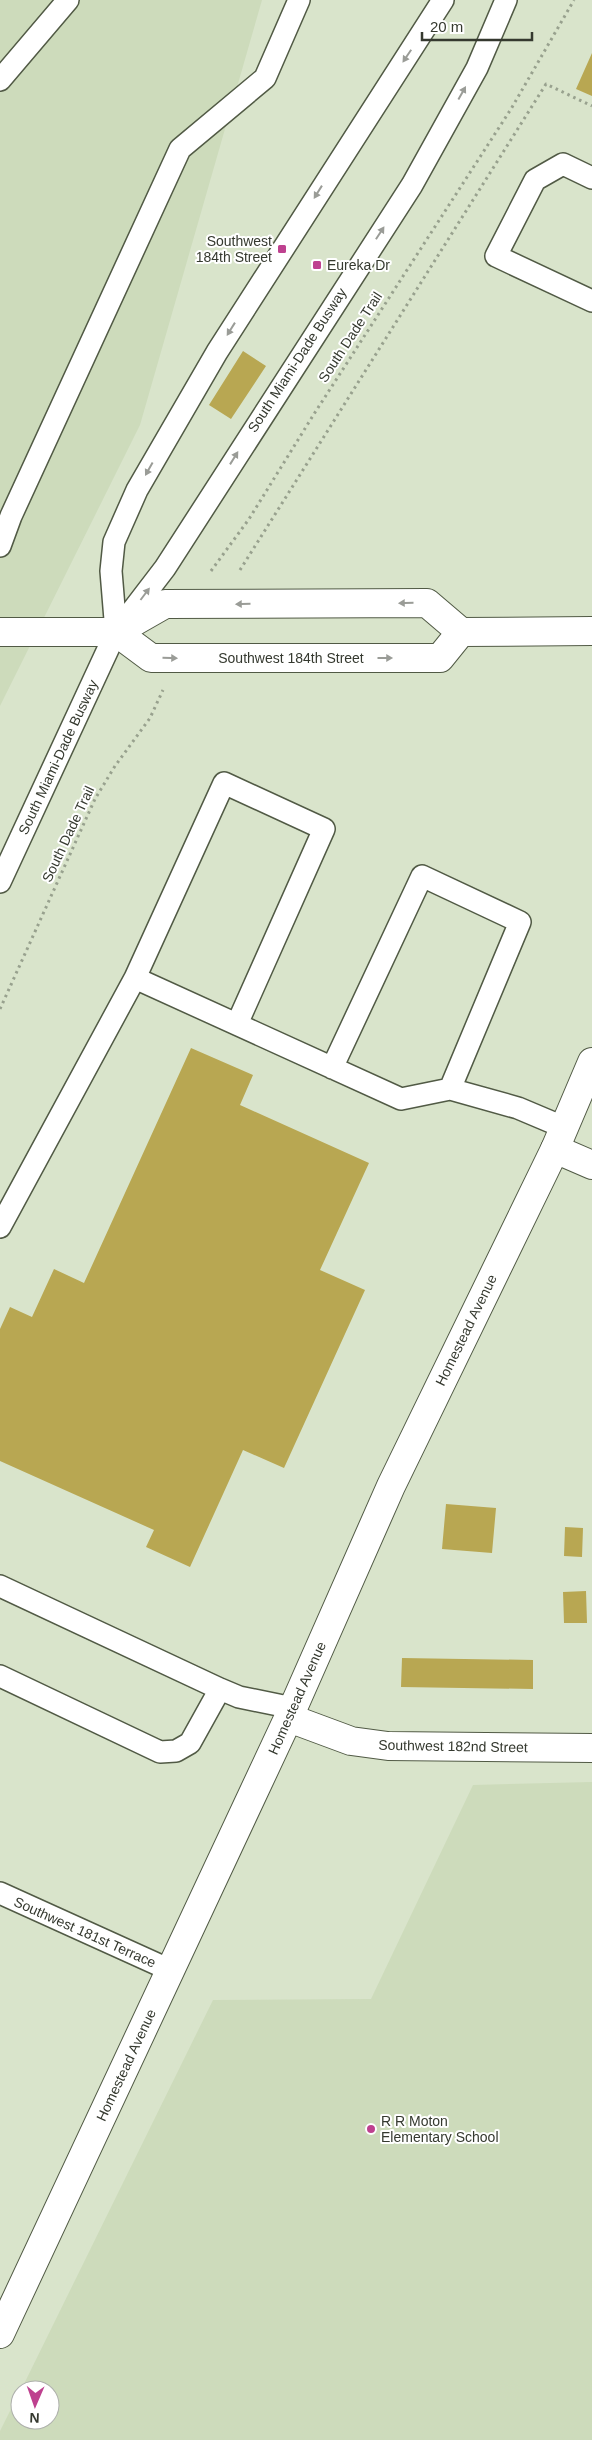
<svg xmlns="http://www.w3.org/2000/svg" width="592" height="2440" viewBox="0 0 592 2440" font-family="Arial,sans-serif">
	<rect width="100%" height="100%" fill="#d9e4cb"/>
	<path fill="#cddbbb" d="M0,0H262L140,425L0,706Z
		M592,1782V2440H0V2431L20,2391V2420H50V2390H21L213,2000L371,1999L473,1785Z"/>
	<path fill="#b8a752" d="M592,53V96L576,89Z
		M243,351L266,366L231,419L209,405Z
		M191,1048L253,1075L240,1105L369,1163L320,1270L365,1290L284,1468L243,1450L190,1567L146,1547L154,1530L0,1461V1329L10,1307L32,1317L54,1269L84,1283Z
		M446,1504L496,1508L492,1553L442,1549Z
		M565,1527L583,1528L582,1557L564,1556Z
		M586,1591L587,1623H564L563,1592Z
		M402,1658L533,1660V1689L401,1687Z"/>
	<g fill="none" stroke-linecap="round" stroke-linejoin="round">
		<defs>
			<path id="service" d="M0,80L68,0
				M592,178L563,164L535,180L496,256L592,301
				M0,546L11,516L180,149L265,78L299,0
				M116,632L111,571L114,542L137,490L217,352L443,0
				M0,882L116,632L165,568L412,185L477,68L506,0
				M135,978L224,783L324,829L237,1024
				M332,1068L422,876L520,922L450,1089
				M0,1227L135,978L401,1099L450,1089L518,1108L563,1127
				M0,1586L220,1689L239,1697L293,1708
				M0,1676L160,1752L176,1751L190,1743L220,1689
				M0,1893L170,1970"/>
			<path id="minor" d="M555,1149L592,1165
				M289,1718L351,1741L388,1746L592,1748"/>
			<path id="tertiary" d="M0,2334L293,1708L391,1486L555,1149L592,1062"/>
			<path id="secondary" d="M0,632H116
				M461,632L440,658H151L116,632L165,604L427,603L461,632L592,631"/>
		</defs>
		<use href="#service" stroke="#515a45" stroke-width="24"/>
		<use href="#minor" stroke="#515a45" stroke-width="30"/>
		<use href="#tertiary" stroke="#515a45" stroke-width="30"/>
		<use href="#secondary" stroke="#515a45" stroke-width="30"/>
		<path stroke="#98a18e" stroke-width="3" stroke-dasharray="2.5 4" stroke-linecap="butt" d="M240,570L546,84L592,106
			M211,571L249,519L314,414L511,109L574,0
			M0,1009L95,799L115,766L150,718L163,690"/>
		<use href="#service" stroke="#fff" stroke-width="21"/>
		<use href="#minor" stroke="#fff" stroke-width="28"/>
		<use href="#tertiary" stroke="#fff" stroke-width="28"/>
		<use href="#secondary" stroke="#fff" stroke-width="28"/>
	</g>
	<defs><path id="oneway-solid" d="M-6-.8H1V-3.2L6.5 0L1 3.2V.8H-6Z" transform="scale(1.25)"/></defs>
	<g fill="#9a9c97">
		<use href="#oneway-solid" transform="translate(407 56) rotate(124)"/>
		<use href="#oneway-solid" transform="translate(462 93) rotate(-61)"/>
		<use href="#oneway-solid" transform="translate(318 192) rotate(122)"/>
		<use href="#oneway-solid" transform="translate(380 233) rotate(-57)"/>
		<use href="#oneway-solid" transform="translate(231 329) rotate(122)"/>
		<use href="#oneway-solid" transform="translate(234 458) rotate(-58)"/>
		<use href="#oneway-solid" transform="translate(149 469) rotate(119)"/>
		<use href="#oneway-solid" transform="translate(145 594) rotate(-53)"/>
		<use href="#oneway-solid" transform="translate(406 603) rotate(179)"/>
		<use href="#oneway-solid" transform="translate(243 604) rotate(179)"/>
		<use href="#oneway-solid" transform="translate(170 658) rotate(1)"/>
		<use href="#oneway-solid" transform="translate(385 658)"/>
	</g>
	<g fill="#be418f" stroke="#fff" stroke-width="2">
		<rect x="277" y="244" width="10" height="10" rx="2.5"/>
		<rect x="312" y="260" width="10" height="10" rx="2.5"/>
		<circle cx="371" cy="2129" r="5"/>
	</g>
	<g text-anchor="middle" stroke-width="4" stroke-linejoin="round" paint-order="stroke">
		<g font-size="14" fill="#35392f" stroke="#fff" text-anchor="start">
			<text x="272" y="246" text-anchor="end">Southwest<tspan x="272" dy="16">184th Street</tspan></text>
			<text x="327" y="270">Eureka Dr</text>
			<text x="381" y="2126">R R Moton<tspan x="381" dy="16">Elementary School</tspan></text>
		</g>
		<g font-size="14" fill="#35392f" stroke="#fff">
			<text transform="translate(350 337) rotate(-57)" y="5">South Dade Trail</text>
			<text transform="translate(297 360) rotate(-57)" y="5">South Miami-Dade Busway</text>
			<text x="291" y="663">Southwest 184th Street</text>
			<text transform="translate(58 757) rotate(-65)" y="5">South Miami-Dade Busway</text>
			<text transform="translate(68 834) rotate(-65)" y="5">South Dade Trail</text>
			<text transform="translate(466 1330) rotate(-64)" y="5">Homestead Avenue</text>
			<text transform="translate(297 1698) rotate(-66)" y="5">Homestead Avenue</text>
			<text transform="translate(453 1746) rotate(1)" y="5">Southwest 182nd Street</text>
			<text transform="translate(85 1932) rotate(24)" y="5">Southwest 181st Terrace</text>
			<text transform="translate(126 2065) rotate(-65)" y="5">Homestead Avenue</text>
		</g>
	</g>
	<g transform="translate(35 2405) rotate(182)"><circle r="24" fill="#ffffff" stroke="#aeb0ac"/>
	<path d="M0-4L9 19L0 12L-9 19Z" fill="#be418f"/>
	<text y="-8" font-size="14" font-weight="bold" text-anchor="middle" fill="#35392f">N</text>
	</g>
	<path d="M422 32v8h110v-8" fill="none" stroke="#35392f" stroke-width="2.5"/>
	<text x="430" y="32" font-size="15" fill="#35392f" stroke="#ffffff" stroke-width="4" paint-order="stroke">20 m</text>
</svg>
